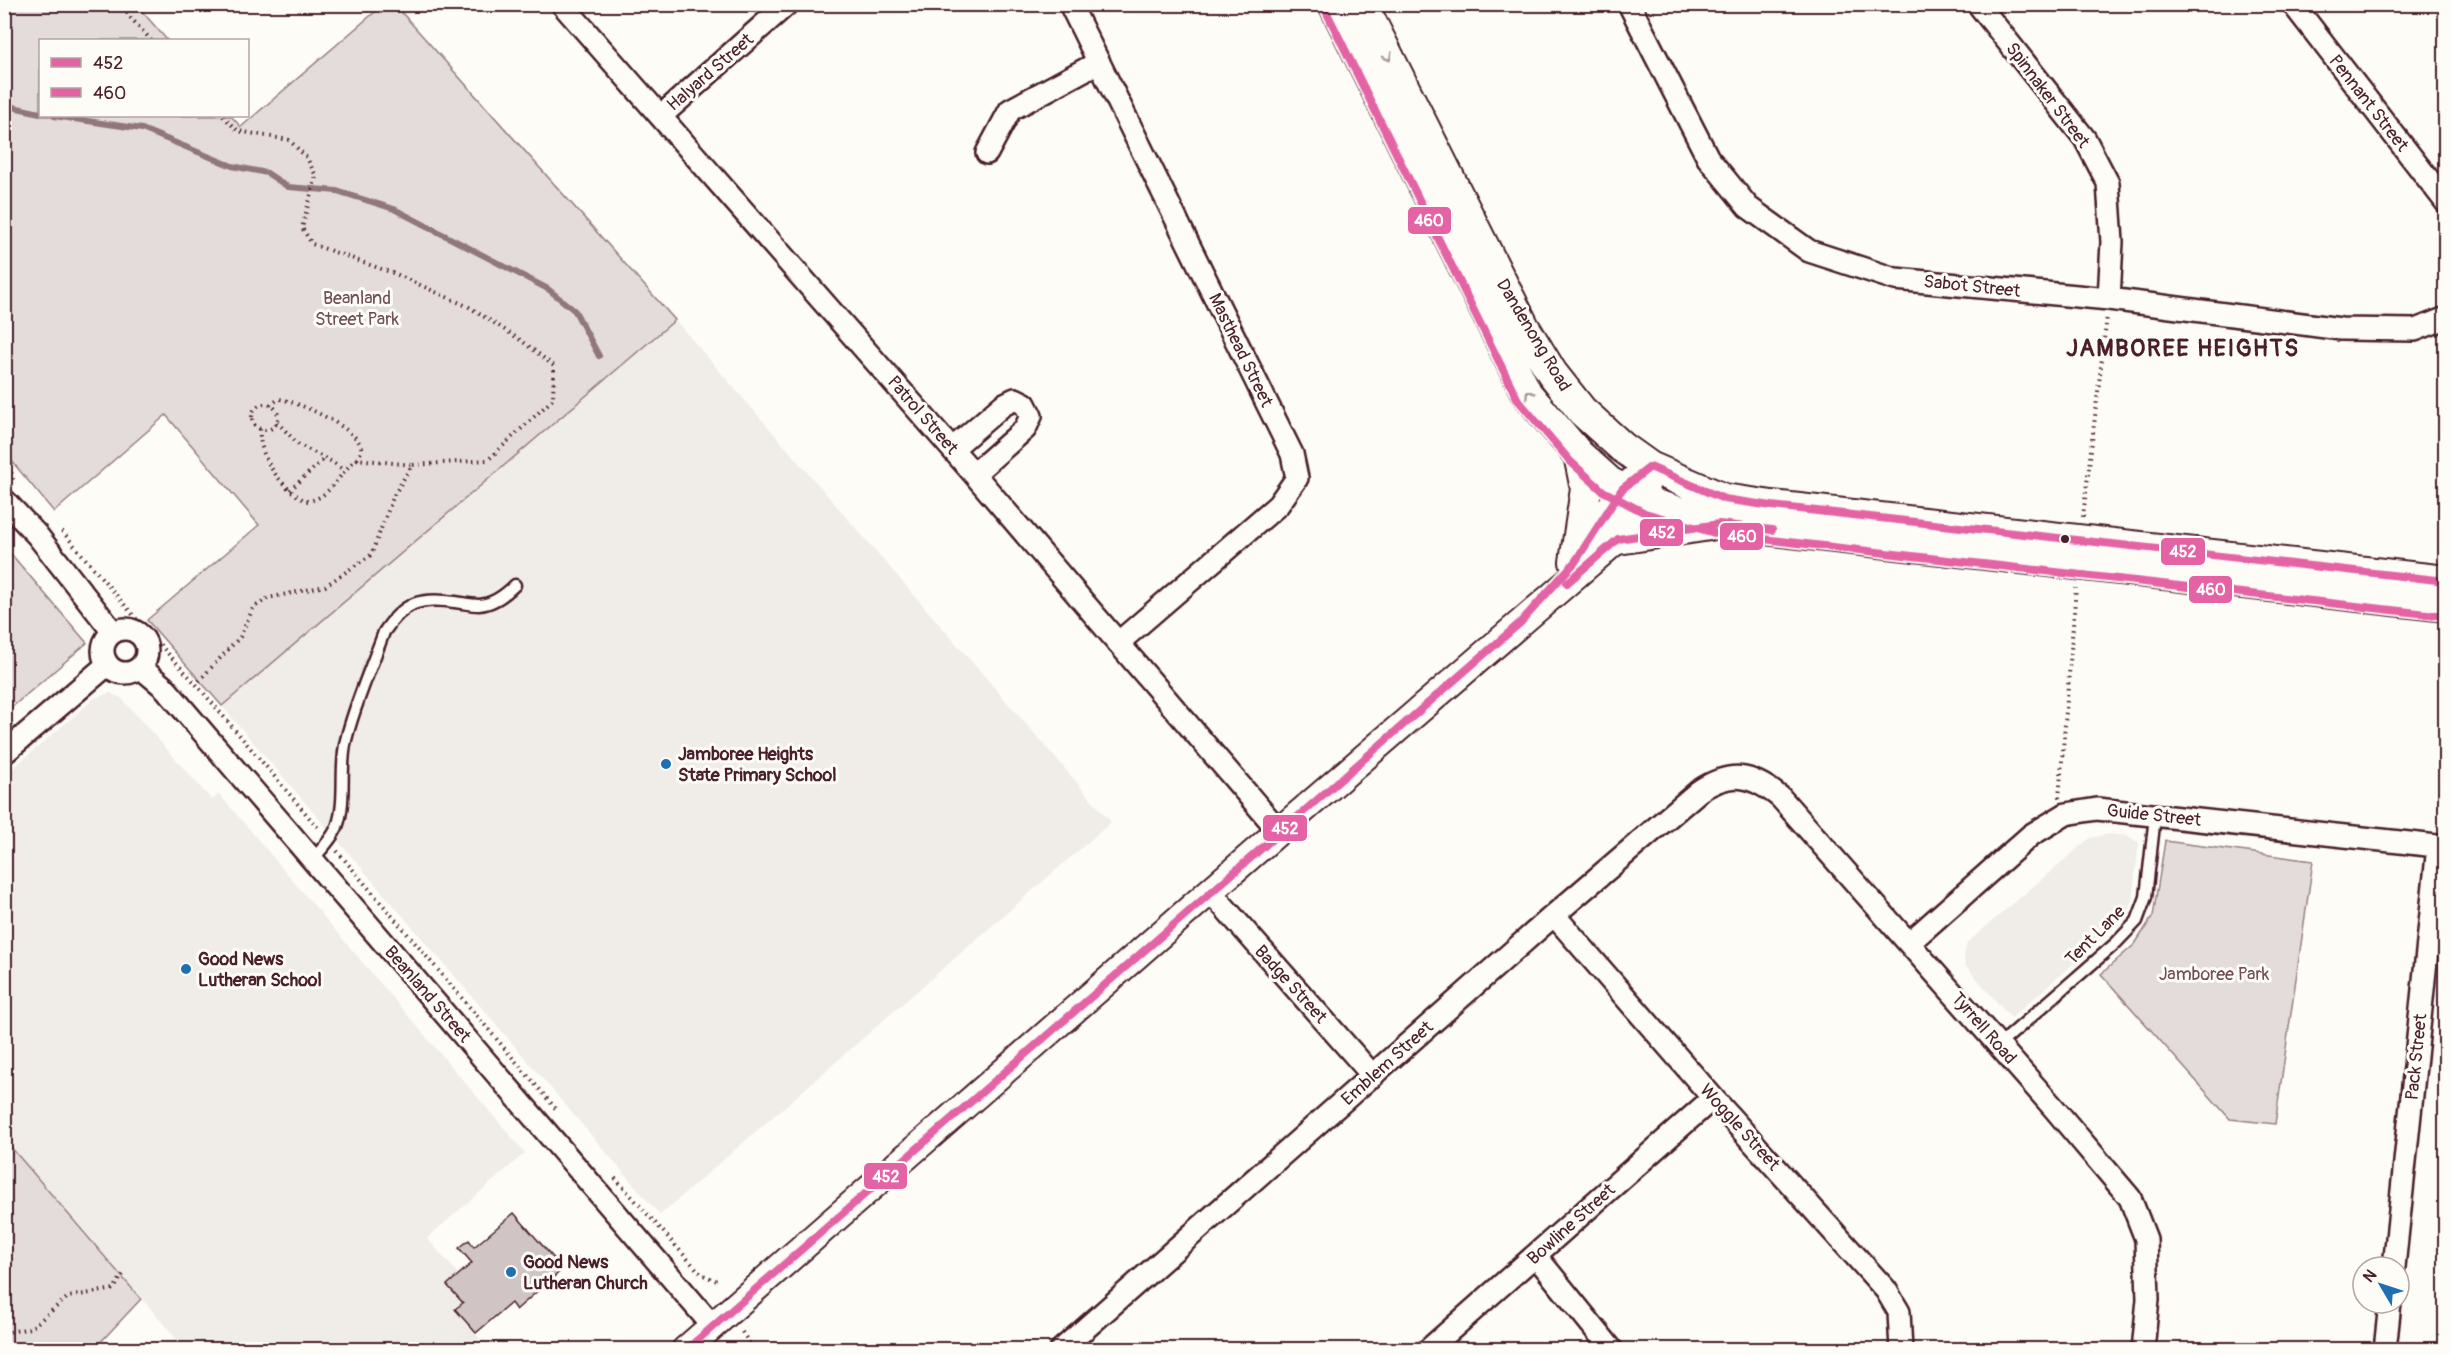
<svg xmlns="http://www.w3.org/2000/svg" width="2450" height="1354" viewBox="0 0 2450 1354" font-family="Pangolin,sans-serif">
	<rect width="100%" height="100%" fill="#fdfcf7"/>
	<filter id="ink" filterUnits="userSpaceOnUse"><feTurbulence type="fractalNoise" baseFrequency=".0167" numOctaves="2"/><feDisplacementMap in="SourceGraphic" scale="12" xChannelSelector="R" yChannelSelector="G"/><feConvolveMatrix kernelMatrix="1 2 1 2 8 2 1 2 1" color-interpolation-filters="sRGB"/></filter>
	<g filter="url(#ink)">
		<path fill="#f0ece8" d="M675,320L1111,822L660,1215L222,706Z
			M110,693L121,698L212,800L219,794L525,1153L427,1238L459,1275L448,1285L463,1303L455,1309L486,1346L485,1349H185L5,1139L4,776L95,698Z
			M2109,834L2128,836L2139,843L2132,902L2124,919L2011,1018L1965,965L1964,956L1967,943L2090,838Z"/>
		<path fill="#e3dcda" stroke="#967e82" stroke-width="1.5" d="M4,5H142L141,10L167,40H40V116H231L241,127L383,5H395L675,320L222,706L147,620L259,525L166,415L54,512L5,453Z
			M5,547L87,643L5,713H4Z
			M2165,841L2313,861L2275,1124L2230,1119L2101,974L2135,944L2153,916Z
			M4,1139L141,1299L94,1349H5Z"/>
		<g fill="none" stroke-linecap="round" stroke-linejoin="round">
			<path stroke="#91777b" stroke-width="6" d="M4,105L40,113
				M54,116L142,129L232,166L267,173L288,187L337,191L394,209L548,289L575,311L599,356"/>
		</g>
		<path fill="#d0c5c4" stroke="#4a1f2b" stroke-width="1.5" d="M514,1213L563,1269L516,1310L511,1303L476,1333L455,1309L463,1303L447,1285L472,1263L459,1248L469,1240L474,1247Z"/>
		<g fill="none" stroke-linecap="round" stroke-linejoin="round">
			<defs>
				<path id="service" d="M312,860C321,850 332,839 337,827C347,800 339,768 346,740C355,703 371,668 384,632C404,602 420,597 455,602C463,603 471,605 479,605C493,604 505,595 515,585
					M1999,1045L2116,943L2137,921L2146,897L2155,816"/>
				<path id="minor" d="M562,4L974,474L1279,831
					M1070,4L1292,454L1297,478L1278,505L1118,643
					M1629,4L1708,158L1748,207L1809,251L1895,279L2109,299L2341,329L2415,330L2446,318
					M1978,4L2085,139L2108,183L2112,242L2109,299
					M2293,4L2446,202
					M661,116L787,4
					M987,153L1010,110L1099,62
					M952,449L1003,405L1015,399L1025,404L1031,416L1025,429L974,474
					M4,500L37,535L113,632
					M103 651a22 22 0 1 1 44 0a22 22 0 1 1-44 0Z
					M140,667L165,688L712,1325
					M4,753L107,665
					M1210,891L1373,1076
					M1554,915L1713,1098L1886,1290L1899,1312L1901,1350
					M1909,943L2031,835L2066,814L2097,809L2446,847
					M1536,1256L1612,1350
					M2394,1267L2438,846
					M1061,1350L1554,915L1699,791C1731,770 1751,774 1780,797L2053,1107L2130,1198L2146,1239L2148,1299L2143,1350
					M1428,1350L1713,1098
					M2385,1350L2390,1303"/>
				<path id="tertiary" d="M1576,560L1622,489L1637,477
					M685,1350L1279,831L1618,539L1643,500L1650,467"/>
				<path id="secondary" d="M1334,4L1527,394L1579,455L1609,482L1649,503L1719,524L2446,606
					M1362,4L1524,327L1552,373L1582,411L1622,447L1650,467L1724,499L1772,506L2446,581
					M1618,539L1710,525
					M1575,562L1586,489L1579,455"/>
			</defs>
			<use href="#service" stroke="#4a1f2b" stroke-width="15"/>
			<use href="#minor" stroke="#4a1f2b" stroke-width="26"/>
			<use href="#tertiary" stroke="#4a1f2b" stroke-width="30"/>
			<use href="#secondary" stroke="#4a1f2b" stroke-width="34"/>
			<path stroke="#4a1f2b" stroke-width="4" stroke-dasharray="1.5 4.5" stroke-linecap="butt" d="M118,4L151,40
				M223,116L238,131L289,140L307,158L316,176L302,228L312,244L398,275L469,307L522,341L554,366L553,399L488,460L412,465L394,495L371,555L325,586L268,598L253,608L240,637L196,684L319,829
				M252 417a13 13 0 1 1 26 0a13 13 0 1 1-26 0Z
				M270,405L279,399C297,401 354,427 361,446C362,451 360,455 357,459
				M277,422L298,444L334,463L344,471
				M260,429C258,457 281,488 306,501C330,500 339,472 357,459L412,465
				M4,463L11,471L14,484
				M290,490L325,458
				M2083,517L2107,316
				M62,531L139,622L196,684
				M2059,798L2076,588
				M337,851L556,1109
				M615,1178L701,1274L717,1281
				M742,1332L754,1350
				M4,1333L31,1328L68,1297L114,1289L125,1271"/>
			<use href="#service" stroke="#fdfcf7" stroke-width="10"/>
			<use href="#minor" stroke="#fdfcf7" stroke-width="21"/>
			<use href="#tertiary" stroke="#fdfcf7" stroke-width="26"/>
			<use href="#secondary" stroke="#fdfcf7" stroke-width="30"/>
			<defs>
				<path id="bus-1" d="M1567,583L1618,539L1719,524L1772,530
					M686,1350L1520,623L1575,562L1622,489L1650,467L1724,499L1772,506L2446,581"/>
				<path id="bus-2" d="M1325,9L1518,400L1571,462L1603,491L1645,513L1718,534L2445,616"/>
			</defs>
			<use href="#bus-1" stroke="#fdfcf7" stroke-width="12"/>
			<use href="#bus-2" stroke="#fdfcf7" stroke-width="12"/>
			<use href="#bus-1" stroke="#e463a4" stroke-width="8"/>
			<use href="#bus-2" stroke="#e463a4" stroke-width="8"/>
		</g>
		<defs><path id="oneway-chevron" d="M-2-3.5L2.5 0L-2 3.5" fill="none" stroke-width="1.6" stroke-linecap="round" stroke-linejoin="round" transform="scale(1.5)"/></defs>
		<g stroke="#ac999b">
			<use href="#oneway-chevron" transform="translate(1388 57) rotate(64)"/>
			<use href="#oneway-chevron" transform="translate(1529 394) rotate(-124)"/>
		</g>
	</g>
	<circle fill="#4a1f2b" stroke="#fdfcf7" stroke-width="2" cx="2065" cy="539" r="5"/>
	<g fill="#1f6fb2" stroke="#fdfcf7" stroke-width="2">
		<circle cx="666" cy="764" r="6"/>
		<circle cx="186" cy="969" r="6"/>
		<circle cx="511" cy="1272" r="6"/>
	</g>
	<g text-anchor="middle" stroke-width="6" stroke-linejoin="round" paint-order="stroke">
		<g font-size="18" fill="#4a1f2b" stroke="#fdfcf7">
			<text transform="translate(710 72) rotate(-41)" y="6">Halyard Street</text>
			<text transform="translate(2048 95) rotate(53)" y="6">Spinnaker Street</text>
			<text transform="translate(2369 103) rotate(52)" y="6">Pennant Street</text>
			<text transform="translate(1972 286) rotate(6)" y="6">Sabot Street</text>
			<text transform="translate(1534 335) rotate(59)" y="6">Dandenong Road</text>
			<text transform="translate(1241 350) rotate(64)" y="6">Masthead Street</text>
			<text transform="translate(923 415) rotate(49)" y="6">Patrol Street</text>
			<text transform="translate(2154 815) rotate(6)" y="6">Guide Street</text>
			<text transform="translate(2095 935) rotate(-45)" y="6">Tent Lane</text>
			<text transform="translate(1291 984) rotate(48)" y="6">Badge Street</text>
			<text transform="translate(428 994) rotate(49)" y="6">Beanland Street</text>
			<text transform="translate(1984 1028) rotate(49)" y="6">Tyrrell Road</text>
			<text transform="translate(2416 1057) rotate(-84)" y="6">Pack Street</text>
			<text transform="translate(1387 1063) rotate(-42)" y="6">Emblem Street</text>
			<text transform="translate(1740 1127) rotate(48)" y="6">Woggle Street</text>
			<text transform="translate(1571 1224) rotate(-42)" y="6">Bowline Street</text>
		</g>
		<g font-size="18" fill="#704e57" stroke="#fdfcf7">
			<text x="357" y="304">Beanland<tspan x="357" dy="21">Street Park</tspan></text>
			<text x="2214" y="980">Jamboree Park</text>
		</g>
		<g font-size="18" font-weight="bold" fill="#4a1f2b" stroke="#fdfcf7" text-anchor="start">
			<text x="678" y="760">Jamboree Heights<tspan x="678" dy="21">State Primary School</tspan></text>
			<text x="198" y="965">Good News<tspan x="198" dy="21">Lutheran School</tspan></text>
			<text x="523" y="1268">Good News<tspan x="523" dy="21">Lutheran Church</tspan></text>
		</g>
		<g font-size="24" font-weight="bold" letter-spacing="1.5" fill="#4a1f2b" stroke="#fdfcf7">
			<text x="2183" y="356">JAMBOREE HEIGHTS</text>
		</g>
	</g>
	<g stroke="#fdfcf7" stroke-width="2">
		<rect x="1407" y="206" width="45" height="29" rx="6" fill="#e463a4"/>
		<rect x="1639" y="518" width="45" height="29" rx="6" fill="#e463a4"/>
		<rect x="1719" y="522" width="45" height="29" rx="6" fill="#e463a4"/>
		<rect x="2160" y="537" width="46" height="29" rx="6" fill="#e463a4"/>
		<rect x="2188" y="575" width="45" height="29" rx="6" fill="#e463a4"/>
		<rect x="1262" y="814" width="46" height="28" rx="6" fill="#e463a4"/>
		<rect x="863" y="1162" width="45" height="28" rx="6" fill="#e463a4"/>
	</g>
	<g font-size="16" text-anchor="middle" font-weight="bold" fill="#fff">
		<text x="1429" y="226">460</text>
		<text x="1662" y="538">452</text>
		<text x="1742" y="542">460</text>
		<text x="2183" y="557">452</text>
		<text x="2211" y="595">460</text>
		<text x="1285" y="834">452</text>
		<text x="886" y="1182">452</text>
	</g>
	<rect width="2450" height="1354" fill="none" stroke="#fdfcf7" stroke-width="24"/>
	<rect x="12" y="12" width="2426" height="1330" fill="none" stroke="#4a1f2b" stroke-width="2" filter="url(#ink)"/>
	<rect x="39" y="39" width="210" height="78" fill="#fdfcf7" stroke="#b5a4a5" stroke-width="1.5"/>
	<rect x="51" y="58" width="30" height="9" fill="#e463a4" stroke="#b5a4a5" stroke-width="1.5"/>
	<text x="93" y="69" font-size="18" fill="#4a1f2b">452</text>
	<rect x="51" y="88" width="30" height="9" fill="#e463a4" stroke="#b5a4a5" stroke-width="1.5"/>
	<text x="93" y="99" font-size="18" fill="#4a1f2b">460</text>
	<g transform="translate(2381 1285) rotate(309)"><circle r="28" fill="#fdfcf7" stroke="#b5a4a5" stroke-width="1.5"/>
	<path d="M0-4.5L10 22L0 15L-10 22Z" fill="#1f6fb2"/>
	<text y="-9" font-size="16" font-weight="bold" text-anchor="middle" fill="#4a1f2b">N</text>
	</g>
</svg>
